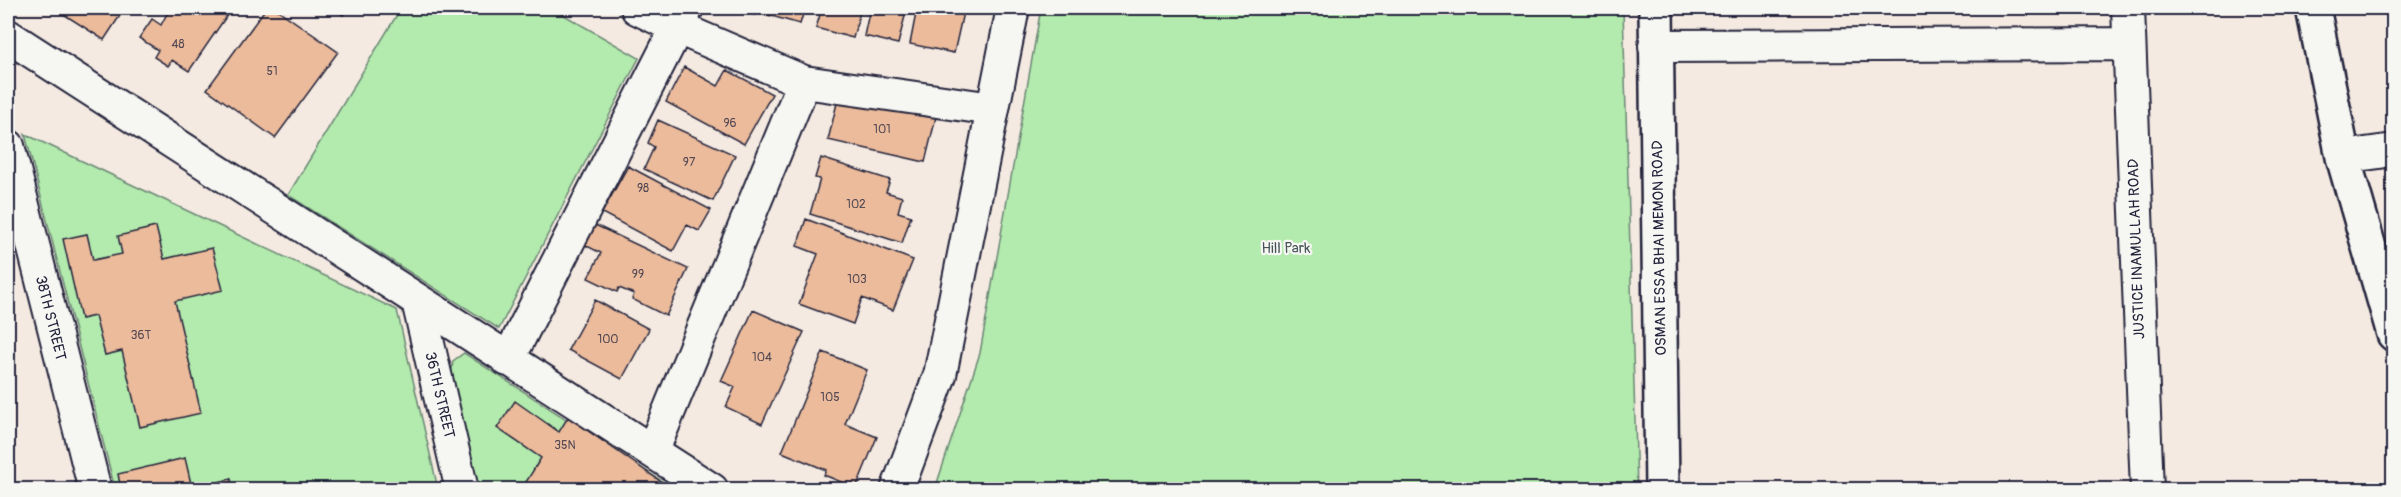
<svg xmlns="http://www.w3.org/2000/svg" width="2401" height="497" viewBox="0 0 2401 497" font-family="Pangolin,sans-serif">
	<rect width="100%" height="100%" fill="#f4eae1"/>
	<filter id="ink" filterUnits="userSpaceOnUse"><feTurbulence type="fractalNoise" baseFrequency=".0167" numOctaves="2"/><feDisplacementMap in="SourceGraphic" scale="12" xChannelSelector="R" yChannelSelector="G"/><feConvolveMatrix kernelMatrix="1 2 1 2 8 2 1 2 1" color-interpolation-filters="sRGB"/></filter>
	<g filter="url(#ink)">
		<path fill="#b3eaad" stroke="#6a8674" stroke-width="1.5" d="M401,8H552L639,58L499,329L288,195Z
			M1041,8H1623L1637,489H935L980,353Z
			M25,134L397,310L438,489H115Z
			M464,353L674,489H475L450,382L453,361Z"/>
		<path fill="#ebbb9b" stroke="#22223b" stroke-width="1.5" d="M54,8H125L104,40Z
			M170,8H232L189,71L172,60L168,66L154,57L158,50L139,38L152,19L161,25Z
			M266,8H275L338,52L275,138L207,89Z
			M331,8H348L343,15Z
			M734,8H758L755,15Z
			M770,8H805L800,24L768,15Z
			M822,8H861L853,38L816,28Z
			M870,8H907L898,44L864,36Z
			M917,8H964L954,53L910,44Z
			M684,67L718,86L727,70L772,94L744,144L666,102Z
			M839,95L936,117L925,162L828,140Z
			M658,120L735,155L713,201L644,169L654,147L648,143Z
			M821,158L890,180L886,192L902,197L898,212L911,216L902,243L810,214L820,179L815,178Z
			M628,166L711,210L699,231L687,225L673,251L602,213Z
			M806,219L913,260L893,310L862,298L853,324L799,304L818,254L797,246Z
			M591,223L688,269L666,316L632,299L634,294L619,288L617,292L588,278L601,253L581,243Z
			M156,227L164,259L212,248L223,290L175,301L201,413L140,427L122,351L105,355L95,316L81,319L63,239L87,234L93,260L122,254L118,236Z
			M595,300L649,329L622,379L568,350Z
			M753,310L804,332L762,424L726,407L735,387L721,381Z
			M823,352L867,370L845,424L877,437L856,488L824,475L826,470L782,452Z
			M515,401L559,432L568,417L673,490H521L541,458L497,428Z
			M185,458L192,488L231,479L233,490H121L118,474Z"/>
		<g fill="none" stroke-linecap="round" stroke-linejoin="round">
			<defs>
				<path id="minor" d="M637,8L678,28L804,82L993,109
					M2128,8L2147,490
					M8,36L712,490
					M1655,46L2128,44
					M8,146L95,490
					M2343,157L2394,150
					M418,301L462,490
					M508,360L687,8
					M653,450L804,82
					M897,490L940,375L1013,8"/>
				<path id="tertiary" d="M1656,8L1662,490
					M2313,8L2343,157L2394,334"/>
			</defs>
			<use href="#minor" stroke="#22223b" stroke-width="36"/>
			<use href="#tertiary" stroke="#22223b" stroke-width="38"/>
			<use href="#minor" stroke="#f6f6f2" stroke-width="32"/>
			<use href="#tertiary" stroke="#f6f6f2" stroke-width="33"/>
		</g>
	</g>
	<g text-anchor="middle" stroke-width="4.5" stroke-linejoin="round" paint-order="stroke">
		<g font-size="12" fill="#544853">
			<text x="178" y="48">48</text>
			<text x="272" y="75">51</text>
			<text x="730" y="127">96</text>
			<text x="882" y="133">101</text>
			<text x="689" y="166">97</text>
			<text x="643" y="192">98</text>
			<text x="856" y="208">102</text>
			<text x="638" y="278">99</text>
			<text x="857" y="283">103</text>
			<text x="141" y="339">36T</text>
			<text x="608" y="343">100</text>
			<text x="762" y="361">104</text>
			<text x="830" y="401">105</text>
			<text x="565" y="449">35N</text>
		</g>
		<g font-size="15" fill="#465458" stroke="#f6f6f2">
			<text x="1286" y="253">Hill Park</text>
		</g>
		<g font-size="15" fill="#22223b" stroke="#f6f6f2">
			<text transform="translate(1659 248) rotate(-91)" y="5">OSMAN ESSA BHAI MEMON ROAD</text>
			<text transform="translate(2136 249) rotate(-92)" y="5">JUSTICE INAMULLAH ROAD</text>
			<text transform="translate(51 318) rotate(76)" y="5">38TH STREET</text>
			<text transform="translate(440 395) rotate(77)" y="5">36TH STREET</text>
		</g>
	</g>
	<rect width="2401" height="497" fill="none" stroke="#f6f6f2" stroke-width="30"/>
	<rect x="15" y="15" width="2371" height="467" fill="none" stroke="#22223b" stroke-width="2" filter="url(#ink)"/>
</svg>
